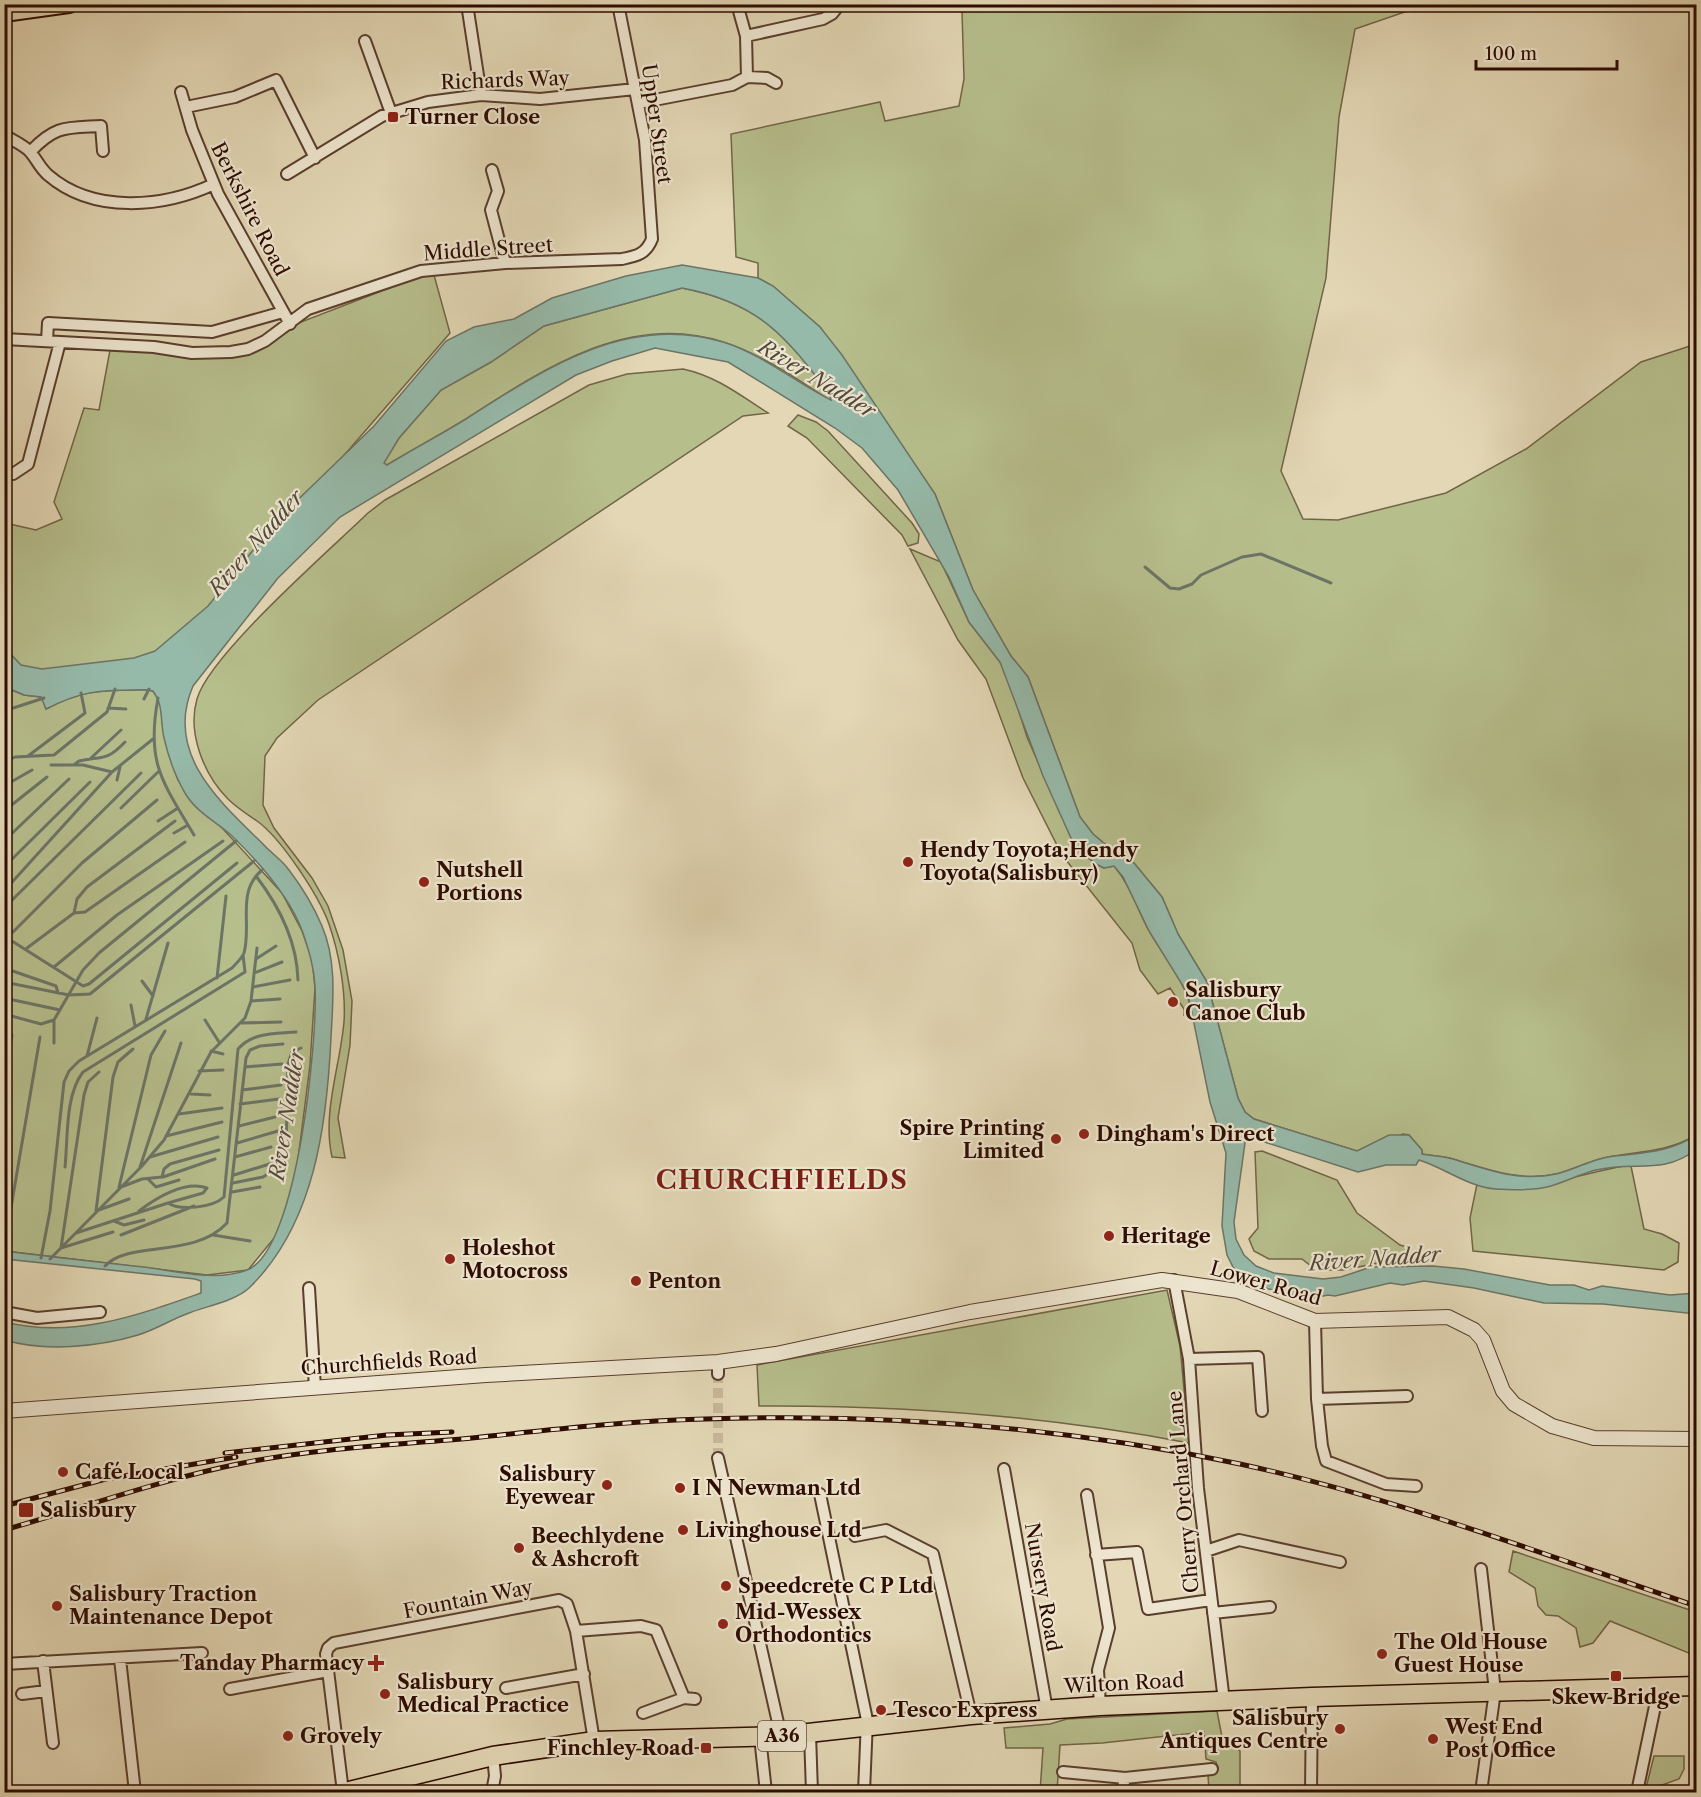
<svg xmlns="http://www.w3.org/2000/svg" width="1701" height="1797" viewBox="0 0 1701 1797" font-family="'Libre Caslon Text',serif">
	<rect width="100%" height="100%" fill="#e3d7b5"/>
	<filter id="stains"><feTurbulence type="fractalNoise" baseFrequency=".00333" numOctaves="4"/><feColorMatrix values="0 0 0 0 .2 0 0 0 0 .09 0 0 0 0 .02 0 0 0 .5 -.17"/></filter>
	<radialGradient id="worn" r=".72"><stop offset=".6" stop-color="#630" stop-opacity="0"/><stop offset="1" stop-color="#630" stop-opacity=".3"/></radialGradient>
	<path fill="#b6be8c" stroke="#726446" stroke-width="1.5" d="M939,5H1425L1355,29L1339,117L1326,278L1281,471L1303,519L1338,520L1446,493L1526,449L1641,362L1696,344V1135C1667,1153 1636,1151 1604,1158C1587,1162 1572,1170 1556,1174C1519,1182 1487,1169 1453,1159C1442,1156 1432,1156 1422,1154V1150L1409,1135L1403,1134L1357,1151L1254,1119L1245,1112L1238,1098L1207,982L1178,934L1162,897L1134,863L1118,855L1093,834L1080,817L1028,677L1011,656L973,590L935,494L820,327L773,286L758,278V263L736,257L731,134L880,102L885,121L959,106L964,79L962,12Z
		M434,275L450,333L165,662L49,676L5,668V523L36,530L62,519L54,502L84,408L99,410L110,350L221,353L415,278Z
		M682,288C759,303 786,335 830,395L831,401C797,379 761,354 723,342C628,311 542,370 466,419C440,435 413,450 387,465L383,463L399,438L441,390L491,362L544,326Z
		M683,369C716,376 740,395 768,413L743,416L318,700L277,738L265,756L263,805L274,828L312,878L328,906L343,950L352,1001L350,1045L338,1118L345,1158L332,1157C322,1113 340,1067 344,1022C346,991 339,953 329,924C319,896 281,838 257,821C247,814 237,808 228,799C204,775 187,733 197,699C209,655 331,549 368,513L385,500L589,385L627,374Z
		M798,415L816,422L828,431L912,523L919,534L918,543L908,546L902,535L807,438L788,426Z
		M910,549L941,562L969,622L1000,662L1010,683L1027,737L1076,849L1098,865L1104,868L1114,866C1131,886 1137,909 1149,931C1165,959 1186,981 1192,1013L1184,1015V1009L1170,988L1158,994L1140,970L1132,943L1062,855L1023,778L986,679L958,640Z
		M4,687L24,695L42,697L46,709C79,692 97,690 134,690C141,690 146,689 153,691L161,702L162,723L178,780L282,893L302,931L312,959L315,988L310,1065L297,1167L289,1201L275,1237L248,1270L207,1275L5,1251Z
		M1262,1151L1337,1180L1357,1213L1400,1245L1411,1248L1409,1257L1343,1270H1316L1302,1259H1269L1254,1251L1249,1239L1258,1228L1255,1152Z
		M1623,1166H1631L1644,1229L1662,1234L1679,1243L1678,1262L1664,1270L1473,1251L1470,1218L1477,1184C1519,1196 1580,1174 1623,1166Z
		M1167,1290L1180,1346L1189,1443C1047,1416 903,1405 759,1406L757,1365Z
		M1513,1551L1696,1612V1656L1610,1621L1593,1643L1580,1647L1576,1628L1558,1616L1546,1615L1538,1606L1535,1588L1509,1572Z
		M1217,1711L1222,1737L1240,1751V1792H1209L1208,1775L1214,1774L1218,1768L1216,1762L1206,1759L1204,1732L1102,1743L1060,1745L1057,1792H1040L1043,1748H1006L1004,1728L1050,1724L1067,1719Z
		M1654,1756H1684V1769L1679,1779L1656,1787L1653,1792H1645Z"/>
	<path fill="#96baaa" stroke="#6c7466" stroke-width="1.5" fill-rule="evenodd" d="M682,265L758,278L773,286L820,327L842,355L935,494L973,590L1011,656L1028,677L1080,817L1093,834L1118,855L1134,863L1162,897L1178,934L1207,982L1238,1098L1245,1112L1254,1119L1357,1151L1389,1135H1409L1422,1150V1154C1433,1156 1443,1156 1453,1159C1487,1170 1519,1182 1556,1174C1574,1170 1590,1160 1608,1157C1638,1153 1671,1153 1696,1135V1150C1660,1176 1636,1160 1596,1170C1579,1174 1564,1183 1547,1187C1533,1190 1512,1190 1496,1189C1468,1187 1445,1168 1419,1160L1416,1165H1386L1358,1172L1246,1136L1234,1222L1236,1239L1244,1255L1256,1266L1274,1273L1323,1279L1341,1277L1371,1267L1433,1266L1464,1269L1550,1285H1574L1589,1290L1602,1286L1670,1295L1696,1293V1314L1603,1304L1544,1303L1474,1288L1424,1281L1403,1285L1390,1283L1335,1296L1328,1295L1309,1299L1261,1287L1248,1282L1233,1267L1227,1255L1222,1226L1226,1153L1210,1102L1188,994L1149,931L1123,877L1114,866L1104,868L1098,865L1076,849L1043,776L1000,662L969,622L949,577L898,490L862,448L835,428L728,362L655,348L612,361L576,375L340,517L278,578L193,686C164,753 219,801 263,844C271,853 282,860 289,870C302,887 314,907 322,926C337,961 333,1001 331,1037C327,1124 315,1224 249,1288C235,1301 207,1306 189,1313C172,1319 155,1330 138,1335C98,1347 44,1352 5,1340V1322C73,1339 136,1316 201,1293V1281L195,1279L5,1259V1251C51,1257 98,1262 144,1267C176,1271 216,1282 247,1270C298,1251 318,1035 315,986C314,967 309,951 303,933C290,896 259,862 231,835C215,821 196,812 185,793C176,778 168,755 164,738C160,721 164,706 153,691C146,689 141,690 134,690C98,690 79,692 46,709L41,697L24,695L5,687V648L21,665L42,669L134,658L155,651L208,606L279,518L374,426L446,341L474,327L514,319L552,298L626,276ZM682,288C758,302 786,336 830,395L831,400C795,382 762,354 723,342C627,313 544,369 466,419C440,435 413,449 387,465L384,463L399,438L441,390L491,362L544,326Z"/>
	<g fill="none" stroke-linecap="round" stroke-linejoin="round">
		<path stroke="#6c7466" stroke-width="3" d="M1145,567L1170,588L1179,589L1192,584L1201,575L1242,557L1261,554L1331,583
			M158,698C146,763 162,781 194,835
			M144,699L149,689
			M108,708L126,709
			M4,711L44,698
			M4,732L7,730
			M28,756L85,713L81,693
			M91,758L121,730
			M4,762L15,757L54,755L107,712L115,689
			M75,764L79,761C103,756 107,761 125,742
			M51,765H83L112,772L153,739
			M117,780L120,767
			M4,786L32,770
			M121,808L158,772
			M4,811L47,777
			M158,821L178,808
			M174,833L188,825
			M4,841L69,779
			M4,867L90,782
			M256,876C279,906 297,942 298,980
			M4,891L112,772
			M4,908L141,773
			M74,913L77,899L87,887L175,821
			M4,936L83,986L89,984L237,863
			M8,937L82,863L157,800
			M27,948L74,913L85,912L185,842
			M256,959L276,946
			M54,967L117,915L223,841
			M4,968L56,986L58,993
			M254,973L282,962
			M217,978L226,896
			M142,981L153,996
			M4,982L69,995L90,994L254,861
			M253,987L290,980
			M4,998L60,1010
			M251,1001L280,999
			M131,1005L135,1026
			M4,1014L41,1024L54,1020L83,970L99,953L236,841
			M146,1019L168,943
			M205,1020L219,1042
			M54,1021V1043
			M241,1023L281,1022
			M211,1051L223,1054
			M87,1056L97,1018
			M245,1067L282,1064
			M199,1071L223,1070
			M99,1072L88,1082L84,1095L61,1248L113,1232
			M4,1086L12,1035
			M242,1090L281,1085
			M191,1094L210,1095
			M240,1104L279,1099
			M179,1114L222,1108
			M239,1126L275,1117
			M166,1136L222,1122
			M237,1143L278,1131
			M150,1157L218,1137
			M235,1157L271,1147
			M65,1167C68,1138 65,1095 83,1072L245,972L243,955
			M140,1167L181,1043
			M234,1175L276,1162
			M163,1177L215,1159
			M148,1179L156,1187L179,1180
			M233,1183L263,1177L282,1165L286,1152L288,1064L292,1052L301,1048
			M119,1187L151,1055L165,1031
			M121,1187L142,1179L162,1177L164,1169L170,1164L219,1150
			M232,1192L260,1187
			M129,1199L96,1211L113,1077L118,1062L133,1049
			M139,1211C156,1198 185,1180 207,1188L203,1193L168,1203
			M114,1221L124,1225L144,1220
			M76,1233L168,1203C180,1211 212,1208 224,1197L238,1049C253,1032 275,1034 296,1032
			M121,1235L194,1206
			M213,1235L250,1241
			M4,1249L40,1037
			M41,1258L50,1211L64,1082L69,1071L79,1061L232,968C236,964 242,958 244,953C252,924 236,892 262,870
			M50,1259L142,1166L164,1140L211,1052L245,1018L251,1001L257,948
			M105,1266C129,1240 194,1259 227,1223L246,1058L250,1050L260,1046L283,1044"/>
		<path stroke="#c8b89a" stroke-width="10" stroke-dasharray="10 5" stroke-linecap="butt" d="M718,1458V1374"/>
		<defs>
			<path id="minor" d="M467,4L481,95
				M737,4L746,36L747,77
				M746,36L823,19L832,14L840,4
				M365,41L391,113
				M181,92L192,130L218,194L290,324
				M639,103L732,85L747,77L767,78L776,83
				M186,107L235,97L276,80L315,158
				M4,135C12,140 26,146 31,153C37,160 40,168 48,175C93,214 163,208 214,184
				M31,151C56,125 66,128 101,126L103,151
				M492,170L498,191L491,210L505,263
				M287,174L382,116L428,102L481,95L540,99L635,89
				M4,339L154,347L192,353L231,352L248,349L265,341L308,309L421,271L505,263L622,259C637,256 646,254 652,239L645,140L618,4
				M47,341L48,323L212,332L283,312
				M4,471L13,474L28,464L60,342
				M1174,1280L1189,1359L1198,1488L1224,1701
				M309,1288L315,1388
				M4,1312L37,1318L100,1312
				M1315,1321L1317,1399L1407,1396
				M1189,1359L1258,1357L1262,1411
				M718,1362V1374
				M1317,1399L1322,1446L1326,1461L1386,1484L1416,1486
				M718,1458L781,1736
				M1004,1469L1047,1710
				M820,1494L867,1720L864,1792
				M1087,1495L1109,1628L1098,1670L1100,1706
				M855,1536L886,1530L933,1554L971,1715
				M1206,1551L1239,1540L1340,1562
				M1096,1555L1137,1552L1148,1609L1211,1600
				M1481,1569L1495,1691L1481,1792
				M1213,1613L1270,1607
				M576,1631L641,1626L656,1630L684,1698L695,1699
				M120,1659L135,1792
				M43,1661L53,1743
				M4,1664L202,1653
				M506,1688L584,1674
				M230,1689L328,1671
				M22,1694L46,1691
				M643,1713L684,1698
				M810,1734L812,1792
				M760,1737L766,1792
				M1063,1772L1125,1778
				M343,1792L326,1654L328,1648L334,1643L559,1600L567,1604L576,1631L594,1741
				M492,1792L495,1776L493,1756
				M1122,1792L1125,1778L1212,1769
				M1311,1792L1312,1697
				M1637,1792L1659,1687"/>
			<path id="tertiary" d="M4,1411L486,1375L718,1362L776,1354L970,1312L1162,1280L1238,1291L1315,1321L1448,1317L1474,1330L1483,1340L1503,1391L1514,1404L1552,1426L1594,1438L1696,1439"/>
			<path id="primary" d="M4,13L69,4"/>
			<path id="trunk" d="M345,1792L493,1756L594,1741L781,1736L971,1715L1100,1706L1312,1697L1696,1686"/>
		</defs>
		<use href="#minor" stroke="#5a3e2d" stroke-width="14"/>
		<use href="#tertiary" stroke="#5a3e2d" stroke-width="16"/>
		<use href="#primary" stroke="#2d0b00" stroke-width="20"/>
		<use href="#trunk" stroke="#2d0b00" stroke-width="21"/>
		<use href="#minor" stroke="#ede5cf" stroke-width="10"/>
		<use href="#tertiary" stroke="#ede5cf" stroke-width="14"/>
		<use href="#primary" stroke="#e3d7b5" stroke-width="16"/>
		<use href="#trunk" stroke="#e3d7b5" stroke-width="18"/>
		<defs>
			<path id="rail" d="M225,1453L387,1435L452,1432
				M4,1506L106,1479L236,1457
				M4,1530C82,1508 160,1480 238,1464C315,1448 394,1445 472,1438C549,1430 627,1421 705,1419C885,1413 1064,1427 1240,1464C1397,1498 1545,1555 1696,1606"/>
		</defs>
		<use href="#rail" stroke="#2d0b00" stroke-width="5"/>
		<use href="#rail" stroke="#ede5cf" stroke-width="3" stroke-dasharray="9" stroke-linecap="butt"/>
	</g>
	<g fill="#8f2418" stroke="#ede5cf" stroke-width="2">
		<rect x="387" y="111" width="12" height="12" rx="3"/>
		<circle cx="908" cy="862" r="6"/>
		<circle cx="424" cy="882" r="6"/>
		<circle cx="1173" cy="1002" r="6"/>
		<circle cx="1084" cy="1134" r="6"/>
		<circle cx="1056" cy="1139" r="6"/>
		<circle cx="1109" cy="1236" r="6"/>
		<circle cx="450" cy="1259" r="6"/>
		<circle cx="636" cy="1281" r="6"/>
		<circle cx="63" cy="1472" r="6"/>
		<circle cx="607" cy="1485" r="6"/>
		<circle cx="680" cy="1488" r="6"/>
		<rect x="18" y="1502" width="16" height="16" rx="3"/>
		<circle cx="683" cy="1530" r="6"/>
		<circle cx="519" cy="1548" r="6"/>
		<circle cx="726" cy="1586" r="6"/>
		<circle cx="57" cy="1606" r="6"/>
		<circle cx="723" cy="1624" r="6"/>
		<circle cx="1382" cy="1654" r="6"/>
		<path d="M373 1654h6v6h6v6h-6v6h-6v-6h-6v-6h6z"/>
		<rect x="1610" y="1670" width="12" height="12" rx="3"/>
		<circle cx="385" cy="1694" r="6"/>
		<circle cx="881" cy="1710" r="6"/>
		<circle cx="1340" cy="1729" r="6"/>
		<circle cx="288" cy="1736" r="6"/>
		<circle cx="1433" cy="1739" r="6"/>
		<rect x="700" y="1742" width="12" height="12" rx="3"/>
	</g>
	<g text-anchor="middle" stroke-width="4.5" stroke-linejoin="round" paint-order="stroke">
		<rect fill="#ede5cf" stroke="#674c3e" stroke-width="1.5" x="758" y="1721" width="48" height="30" rx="4.5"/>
		<g font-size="18" font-weight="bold" fill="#2d0b00">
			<text x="782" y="1742">A36</text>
		</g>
		<g font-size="20" fill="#2d0b00" stroke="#ede5cf">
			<text transform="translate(505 80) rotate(-2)" y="7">Richards Way</text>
			<text transform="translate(657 124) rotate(82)" y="7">Upper Street</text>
			<text transform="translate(250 209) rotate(63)" y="7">Berkshire Road</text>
			<text transform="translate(488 249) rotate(-4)" y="7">Middle Street</text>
			<text transform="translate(1266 1283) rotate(16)" y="7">Lower Road</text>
			<text transform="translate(389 1362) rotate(-4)" y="7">Churchfields Road</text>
			<text transform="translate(1183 1492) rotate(-95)" y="7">Cherry Orchard Lane</text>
			<text transform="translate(1043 1587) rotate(80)" y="7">Nursery Road</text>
			<text transform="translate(468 1599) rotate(-11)" y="7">Fountain Way</text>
			<text transform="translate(1124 1683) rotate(-3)" y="7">Wilton Road</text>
		</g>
		<g font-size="20" font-weight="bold" fill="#2d0b00" stroke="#ede5cf" text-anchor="start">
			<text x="405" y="124">Turner Close</text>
			<text x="920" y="857">Hendy Toyota;Hendy<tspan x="920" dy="23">Toyota(Salisbury)</tspan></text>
			<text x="436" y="877">Nutshell<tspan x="436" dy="23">Portions</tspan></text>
			<text x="1185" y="997">Salisbury<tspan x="1185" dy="23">Canoe Club</tspan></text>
			<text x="1044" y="1135" text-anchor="end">Spire Printing<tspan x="1044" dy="23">Limited</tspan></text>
			<text x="1096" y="1141">Dingham's Direct</text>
			<text x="1121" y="1243">Heritage</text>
			<text x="462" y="1255">Holeshot<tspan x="462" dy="23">Motocross</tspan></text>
			<text x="648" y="1288">Penton</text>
			<text x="75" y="1479">Café Local</text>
			<text x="595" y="1481" text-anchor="end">Salisbury<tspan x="595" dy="23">Eyewear</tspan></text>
			<text x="692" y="1495">I N Newman Ltd</text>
			<text x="40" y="1517">Salisbury</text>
			<text x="695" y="1537">Livinghouse Ltd</text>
			<text x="531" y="1543">Beechlydene<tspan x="531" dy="23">&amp; Ashcroft</tspan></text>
			<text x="738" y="1593">Speedcrete C P Ltd</text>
			<text x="69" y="1601">Salisbury Traction<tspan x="69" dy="23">Maintenance Depot</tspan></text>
			<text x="735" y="1619">Mid-Wessex<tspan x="735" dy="23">Orthodontics</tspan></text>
			<text x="1394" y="1649">The Old House<tspan x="1394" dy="23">Guest House</tspan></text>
			<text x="364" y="1670" text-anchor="end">Tanday Pharmacy</text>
			<text x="397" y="1689">Salisbury<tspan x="397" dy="23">Medical Practice</tspan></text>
			<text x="1616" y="1704" text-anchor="middle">Skew Bridge</text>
			<text x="893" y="1717">Tesco Express</text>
			<text x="1328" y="1725" text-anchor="end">Salisbury<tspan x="1328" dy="23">Antiques Centre</tspan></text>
			<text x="1445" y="1734">West End<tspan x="1445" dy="23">Post Office</tspan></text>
			<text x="300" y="1743">Grovely</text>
			<text x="694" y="1755" text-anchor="end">Finchley Road</text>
		</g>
		<g font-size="21" font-style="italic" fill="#52483c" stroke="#ede5cf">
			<text transform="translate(817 379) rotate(31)" y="7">River Nadder</text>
			<text transform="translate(256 543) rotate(-49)" y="7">River Nadder</text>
			<text transform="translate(287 1115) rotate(-81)" y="7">River Nadder</text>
			<text transform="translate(1375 1259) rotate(-4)" y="7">River Nadder</text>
		</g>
		<g font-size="26" font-weight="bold" letter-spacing="1.5" fill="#7a1f14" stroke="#ede5cf">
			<text x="782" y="1189">CHURCHFIELDS</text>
		</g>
	</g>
	<rect width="1701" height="1797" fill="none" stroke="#e3d7b5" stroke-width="24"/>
	<rect x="6" y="6" width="1689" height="1785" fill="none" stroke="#2d0b00" stroke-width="3"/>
	<rect x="12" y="12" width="1677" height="1773" fill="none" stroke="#2d0b00" stroke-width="1.5"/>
	<path d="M1476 60v9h141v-9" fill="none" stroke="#2d0b00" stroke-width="3"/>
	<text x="1485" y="60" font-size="18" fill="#2d0b00" stroke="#ede5cf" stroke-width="4.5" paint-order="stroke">100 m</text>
	<rect width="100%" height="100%" filter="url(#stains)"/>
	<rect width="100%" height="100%" fill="url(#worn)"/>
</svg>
